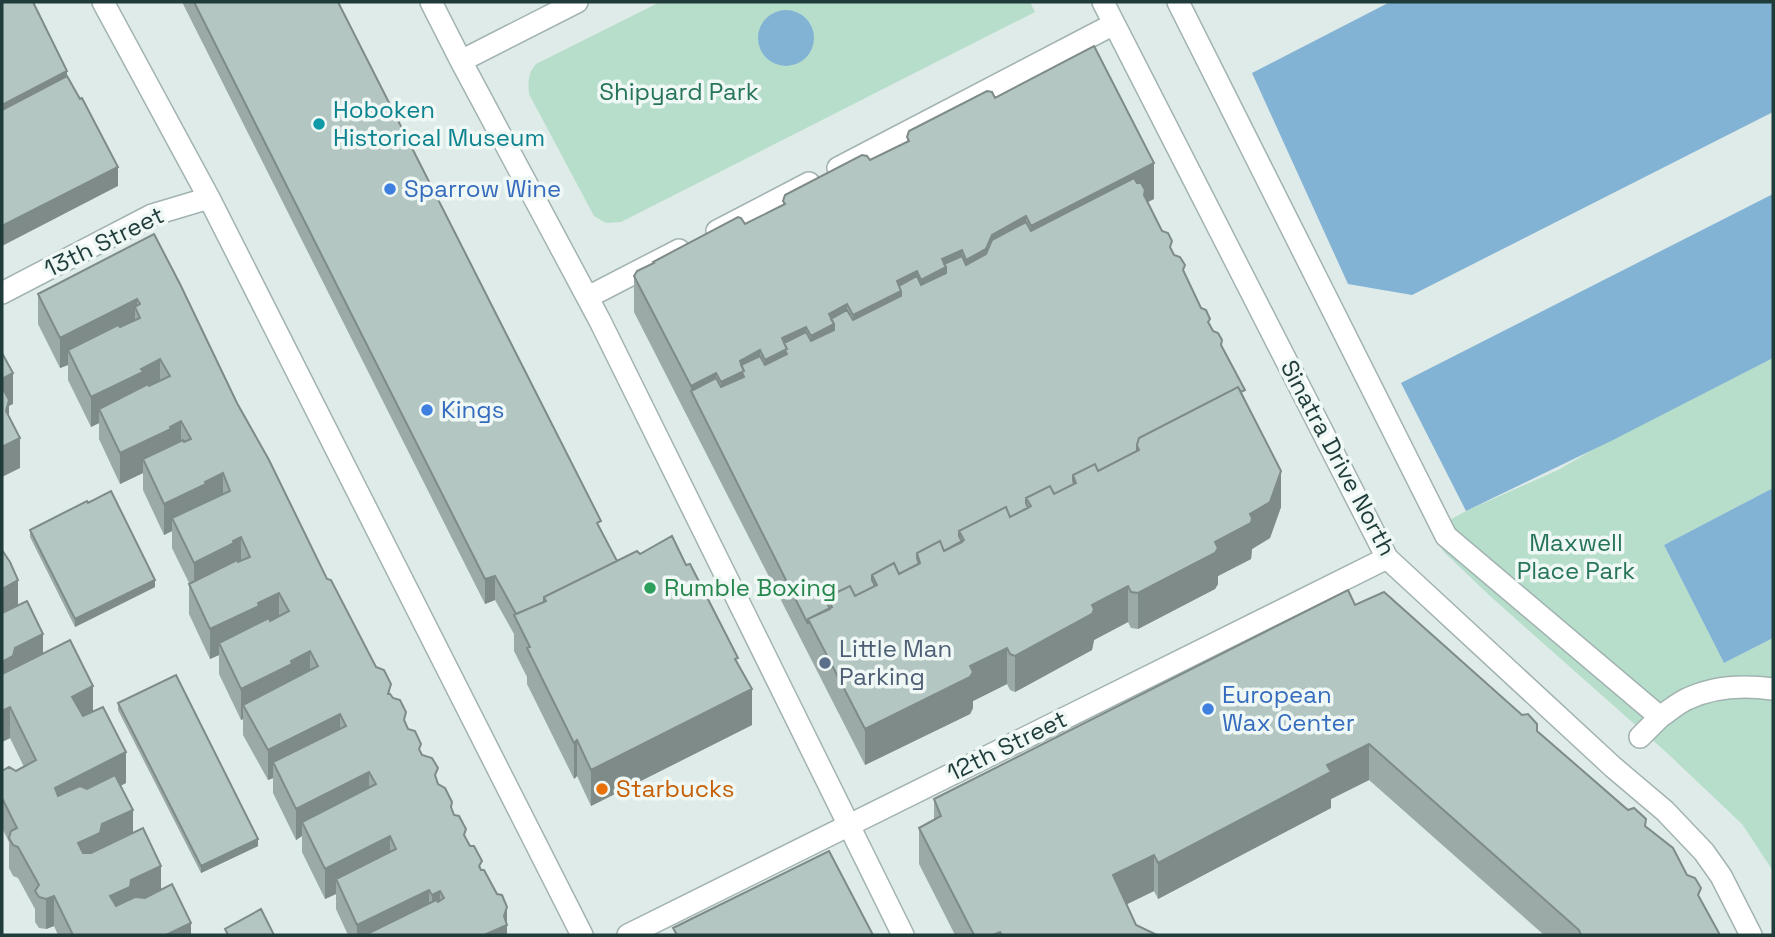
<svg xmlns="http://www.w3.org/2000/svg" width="1775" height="937" viewBox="0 0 1775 937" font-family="'Space Grotesk',sans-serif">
	<rect width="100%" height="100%" fill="#dfebe9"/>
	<path fill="#b6decb" d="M660,2H1030L1035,12L621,222L606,223L594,216L529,94C528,82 528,73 536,64Z
		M1773,358V488L1664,545L1724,663L1773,638V871L1742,824L1666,752L1490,596L1444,552L1430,531L1466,511L1558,470L1610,440Z"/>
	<path fill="#83b3d4" d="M1390,2H1773V112L1412,295L1348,284L1252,73Z
		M758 38a28 28 0 1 1 56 0a28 28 0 1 1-56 0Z
		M1773,194V358L1613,440L1466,511L1401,383Z
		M1773,488V638L1724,663L1664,545Z"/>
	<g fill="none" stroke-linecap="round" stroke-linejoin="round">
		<defs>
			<path id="minor" d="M103,2L209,198L582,935
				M431,2L461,61L600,321L903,935
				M1103,2L1387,558L1613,767L1665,811L1704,852L1721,876L1751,935
				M1178,2L1446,536L1660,717C1669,711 1678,703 1687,699C1714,686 1745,685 1773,689
				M461,61L577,2
				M838,168L1114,24
				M717,231L809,183
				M2,293L152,215L209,198
				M588,297L679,250
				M1640,737L1660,717
				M628,935L1387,558"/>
		</defs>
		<use href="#minor" stroke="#a2b3b1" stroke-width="24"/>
		<use href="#minor" stroke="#fff" stroke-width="21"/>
	</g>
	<path fill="#9baaa7" d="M182,2H338L601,531L617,561L640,554L686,565L738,663L752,725L591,806L577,776L574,779L527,684V677L514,651V634L495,600L485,604Z
		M995,98L1154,199L1147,202L1222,347L1245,399L1281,507L1270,538L1252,549L1251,559L1218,576V584L1215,589L1138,629L1131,628L1128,622L1094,640L1092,650L1015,692L1010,690L1007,684L973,701V708L970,714L865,765L636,316L634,312V276L653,263V262L745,224L783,205V201L907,142V137Z
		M154,234L237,403L327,579L391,695L421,754L438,782L482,870L497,894L507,907V935H348L336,909V894L325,899L302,852V836L296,840L273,793V778L268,780L243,735V719L241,720L219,674V655L210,659L189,614V583L172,548V531L164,535L143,490V473L120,484L99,439V423L91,427L68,380V365L60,368L38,324V294Z
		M30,530L155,587L75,627L30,537Z
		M2,550L18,605L43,654L93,712L126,783L120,786L133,833L161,890L191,935H58L54,926L46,929L39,928L35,922V909L18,878L13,876L9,868V842L2,828V771H16L24,767L10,738L2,742Z
		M1355,605L1537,731L1646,827L1701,900L1720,935H1544L1369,780L1331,799V808L1158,899L1154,891L1127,904L1136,925L1157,935H955L919,864V828L934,820V799Z
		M118,703L258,846L201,873L118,710Z"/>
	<path fill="#7e8b88" d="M67,71V95L2,130V105Z
		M1154,163V199L1031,262V226Z
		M118,167V186L2,246V226Z
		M1026,216V252L966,296V260L992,235Z
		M962,250V286L921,316V280L942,259Z
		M917,271V307L853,351V315L897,281Z
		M137,299V311L135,307V330L68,350V365L60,368V338Z
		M847,304V340L811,372V336L829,314Z
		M806,327V363L765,396V360L782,338Z
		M760,350V386L721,418V382L740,361Z
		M160,359V389L99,409V423L91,427V397Z
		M13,373V404L9,406V431L2,410V379Z
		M716,373V409L691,391V422V386Z
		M181,421V451L143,459V473L120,484V453Z
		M20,438V468L2,477V447Z
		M1281,471V507L1270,538L1252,549L1251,559L1218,576V584L1215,589L1138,629V593L1215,542L1250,514Z
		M223,473V504L172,518V531L164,535V504Z
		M241,537V568L194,593V563Z
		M495,576V600L485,604V579Z
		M18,580V611L2,619V589Z
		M155,580V587L75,627V619Z
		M1128,586V622L1094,640L1092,650L1015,692V656L1092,605Z
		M279,593V624L219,643V655L210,659V629L258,603Z
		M43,634V665L2,693V662L15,648Z
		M1007,648V684L973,701V708L970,714L865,765V729L970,666Z
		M310,651V682L243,705V719L241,720V689Z
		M93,686V716L72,727V697Z
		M752,689V725L591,806V770Z
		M10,707V738L2,742V711Z
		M340,714V744L273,762V778L268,780V750Z
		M577,740V776L574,779V743Z
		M1369,744V780L1331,799V808L1158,899V863L1327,765Z
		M126,752V783L55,818V788Z
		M369,772V802L302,822V836L296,840V809Z
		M133,810V841L78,874V843L102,824Z
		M390,836V866L336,879V894L325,899V869Z
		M258,839V846L201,873V866Z
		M1154,855V891L1113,911V875Z
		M161,866V896L110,927V896L131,880Z
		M429,890V920L399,935H357V925Z
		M440,891V921L432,925V895Z
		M54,896V926L46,929V899Z
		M507,907V935H484L504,916Z
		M191,923V935H166Z"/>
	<path fill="#b4c6c2" stroke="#7e8b88" stroke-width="2" d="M2,2H33L67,71L2,105Z
		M194,2H338L601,521L597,523L617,561L544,597V602L516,614L495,576L485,579Z
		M1094,46L1154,163L1031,226L1026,216L992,235L986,249L966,260L962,250L942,259L946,267L921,280L917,271L897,281L901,291L853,315L847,304L829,314L834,324L811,336L806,327L782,338L787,349L765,360L760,350L740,361L744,371L721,382L716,373L691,386L636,280L634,276L637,271L654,263L653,262L738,217L741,218L745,224L785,204L783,201L785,195L862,155L867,156L870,160L909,141L907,137L909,131L987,91L992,92L995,98Z
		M67,76L80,99L82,98L118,167L2,226V110Z
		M1134,178L1137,183H1141L1145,190L1144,195L1162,231L1168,233L1172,241L1170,247L1174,255L1180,257L1185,265L1183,270L1201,308L1206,310L1210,319L1208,322L1213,331L1218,333L1222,340L1221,345L1245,390L1241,392L1238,387L1139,438L1137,445V451L1098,471L1095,464L1073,475V480L1074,484L1054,494L1050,486L1026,498V503L1028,508L1010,517L1006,507L959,531V536L962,542L944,551L940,541L917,553V558L919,564L899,574L894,563L872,575V580L875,586L855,596L850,586L827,597V603L830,609L808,619V624L691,391L716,378L721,387L744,377L742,372L744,371L741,365L760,356L765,365L787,354L785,350L787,349L784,343L806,332L811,341L834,330V324L831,319L847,310L853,320L901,296V291L899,286L917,276L921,285L946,273V267L944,264L962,256L966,265L986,254L992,240L1026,222L1031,231Z
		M154,234L180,284L237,403L269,460L327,579L331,580L376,667L384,670L391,684L388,694H390L393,698L400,700L406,712L404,720L408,729L415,731L421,744L419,749L422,755L432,758L438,768L435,775L438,784L445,788L452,802L451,807L454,815L459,816L466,829L464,835L470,846H474L482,861L479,866L481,870H484L497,894L502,895L507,907L504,916L507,925L484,935H365L436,900L438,902L444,898L440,891L432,895L429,890L357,925L336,879L396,849L390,836L325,869L302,822L376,784L369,772L296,809L273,762L346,726L340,714L268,750L243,705L318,666L310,651L291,661L292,664L241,689L219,643L269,618L270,621L289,611L279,593L258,603L259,606L210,629L189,584L237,560L238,562L250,557L241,537L233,541L234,543L194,563L172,518L230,491L223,473L205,482L206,484L164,504L143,459L183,440L184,442L191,439L181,421L170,427L171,429L120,453L99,409L148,384L149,386L170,376L160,359L141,369L143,372L91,397L68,350L118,325L120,327L140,318L135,307L140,304L137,299L60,338L38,294Z
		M2,353L13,373L2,379Z
		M2,387L9,400L6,411L20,438L2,447Z
		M1238,387L1281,471L1270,502L1250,514L1252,518L1251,523L1215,542L1218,548L1215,553L1138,593L1131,592L1128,586L1092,605L1094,609L1092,614L1015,656L1010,654L1007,648L970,666L973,672L970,677L865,729L808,619L832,607L827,597L850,586L855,596L877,585L872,575L894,563L899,574L920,563L917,553L940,541L944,551L964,540L959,531L1006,507L1010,517L1031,506L1026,498L1050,486L1054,494L1076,483L1073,475L1095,464L1098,471L1139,450L1137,445L1139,438Z
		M111,491L155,580L75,619L30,530L87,501L88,503Z
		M672,536L686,565L690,564L738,658L735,659L752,689L591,770L577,740L574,743L527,648L530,647L514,615L546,601L544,597L637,551L640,554Z
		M2,550L10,562L18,580L2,589Z
		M1348,590L1355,605L1384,592L1522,715L1528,714L1537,724V731L1628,810L1634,808L1646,819L1645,826L1673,848L1687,875L1695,878L1701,888L1698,895L1720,935H1581L1579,930L1369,744L1327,765L1331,772L1158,863L1154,855L1113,875L1136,925L1157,935H1002L1000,932L993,935H974L919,828L941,816L934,799Z
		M27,601L43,634L15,648L13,656L2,662V613Z
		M70,640L93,686L72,697L83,716L103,707L126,752L55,788L58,796L80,786L87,789L115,775L133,810L102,824L100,833L78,843L83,853H91L143,828L161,866L131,880L130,887L110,896L116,906L135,897L145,898L172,884L191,923L166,935H73L54,896L46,899L39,897L35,891L39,885L18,847L13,845L9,838L11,831L17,828L2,798V771L9,767L16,771L36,760L10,707L2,711V674Z
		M176,675L258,839L201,866L118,703Z
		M829,851L873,935H677L673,928Z
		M261,909L274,935H228L225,929Z"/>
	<circle fill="#0f9aa8" stroke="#eff8f5" stroke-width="2.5" cx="319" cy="124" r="7"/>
	<g fill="#3f7fe0" stroke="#eff8f5" stroke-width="2.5">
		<circle cx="390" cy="189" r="7"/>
		<circle cx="427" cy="410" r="7"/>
		<circle cx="1208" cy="709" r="7"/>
	</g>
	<circle fill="#2e9e5b" stroke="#eff8f5" stroke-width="2.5" cx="650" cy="588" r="7"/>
	<circle fill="#5c6f8a" stroke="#eff8f5" stroke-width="2.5" cx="825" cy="663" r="7"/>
	<circle fill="#e8710a" stroke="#eff8f5" stroke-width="2.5" cx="602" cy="789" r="7"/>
	<g text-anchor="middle" stroke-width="7" stroke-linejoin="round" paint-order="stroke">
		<g font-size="24" fill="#277558" stroke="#eff8f5">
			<text x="679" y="100">Shipyard Park</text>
			<text x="1576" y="551">Maxwell<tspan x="1576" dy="28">Place Park</tspan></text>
		</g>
		<g font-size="24" fill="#0d838f" stroke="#eff8f5" text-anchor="start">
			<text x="333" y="118">Hoboken<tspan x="333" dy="28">Historical Museum</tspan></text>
		</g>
		<g font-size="24" fill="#366cbe" stroke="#eff8f5" text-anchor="start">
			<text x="404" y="197">Sparrow Wine</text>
			<text x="441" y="418">Kings</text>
			<text x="1222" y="703">European<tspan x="1222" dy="28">Wax Center</tspan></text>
		</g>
		<g font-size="24" fill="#1f3c3b" stroke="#eff8f5">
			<text transform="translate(104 242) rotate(-26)" y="8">13th Street</text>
			<text transform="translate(1338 458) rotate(62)" y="8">Sinatra Drive North</text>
			<text transform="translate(1007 746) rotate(-26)" y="8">12th Street</text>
		</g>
		<g font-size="24" fill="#27864d" stroke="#eff8f5" text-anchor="start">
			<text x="664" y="596">Rumble Boxing</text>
		</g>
		<g font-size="24" fill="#4e5e75" stroke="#eff8f5" text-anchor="start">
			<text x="839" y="657">Little Man<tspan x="839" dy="28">Parking</tspan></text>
		</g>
		<g font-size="24" fill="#c56008" stroke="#eff8f5" text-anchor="start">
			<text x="616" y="797">Starbucks</text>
		</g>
	</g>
	<rect width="1775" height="937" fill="none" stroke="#1f3c3b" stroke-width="7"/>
</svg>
